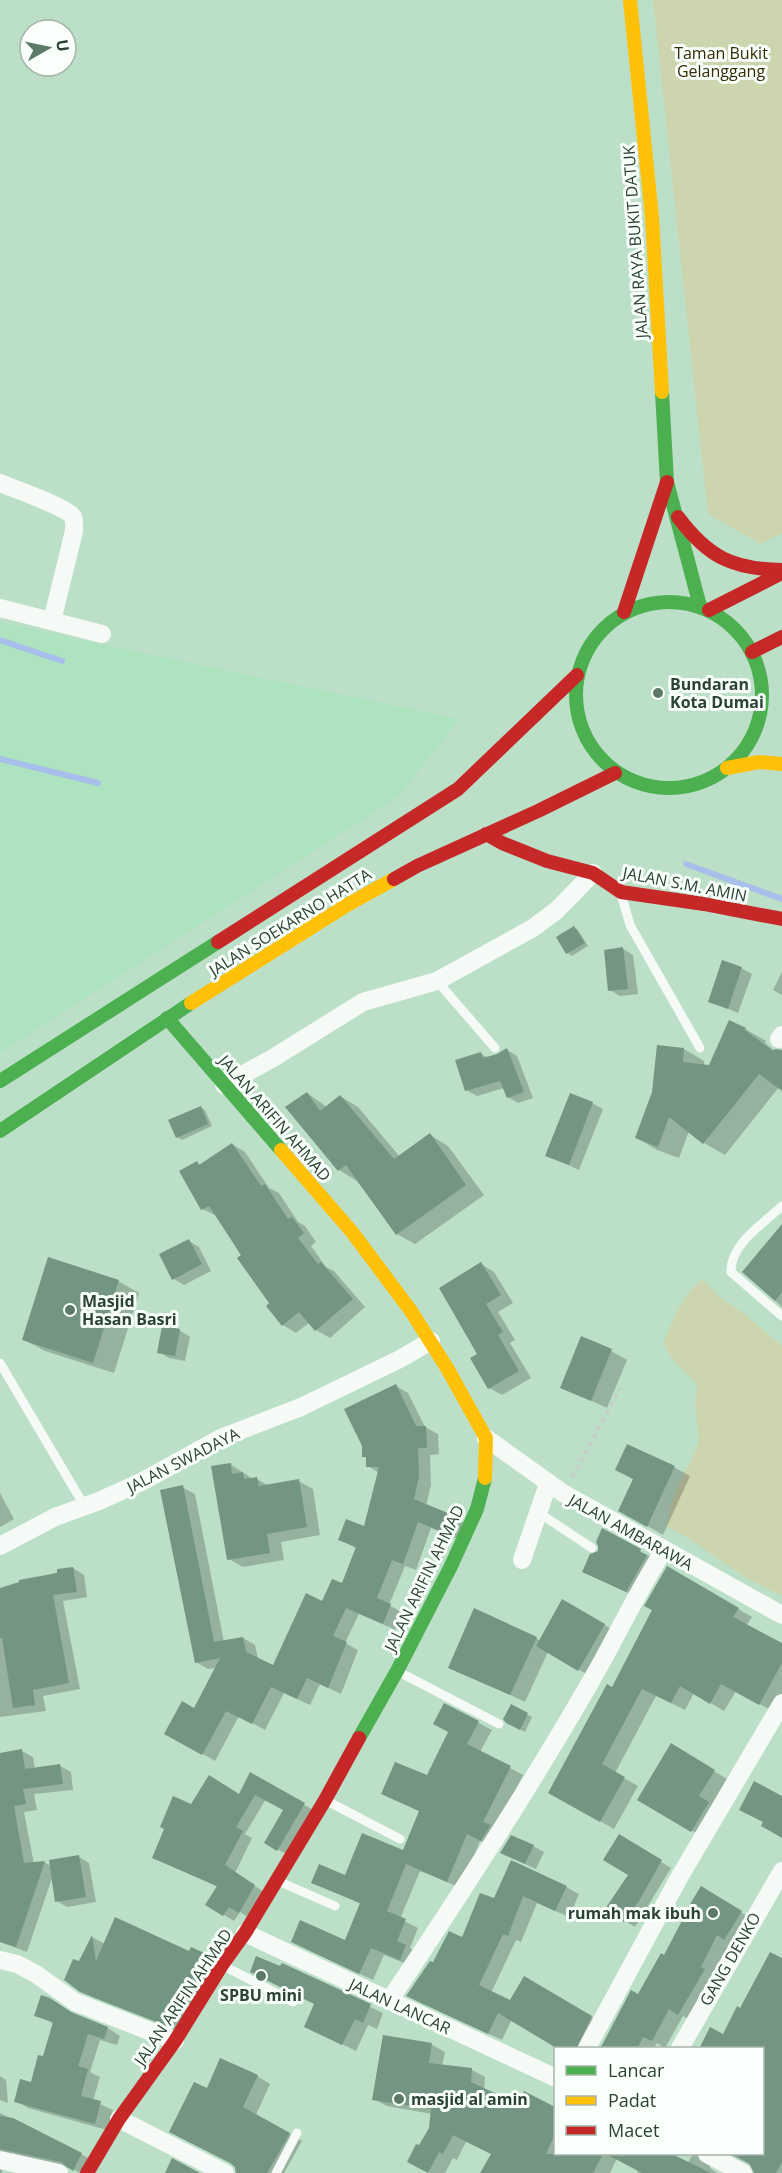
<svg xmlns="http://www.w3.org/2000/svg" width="782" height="2173" viewBox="0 0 782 2173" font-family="'Open Sans',sans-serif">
	<rect width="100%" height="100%" fill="#bcdfc7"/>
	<path fill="#ade3bf" d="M0,622L138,652L459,719L399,796L0,1053Z"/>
	<path fill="#cdd5ae" d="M653,0H782V533L761,544L708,514Z
		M702,1280L723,1300L743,1313L782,1346V1596L745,1577L685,1536L667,1527L671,1504L679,1483L693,1457L699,1440L695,1403L697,1384L671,1358L664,1343C672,1319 682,1296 702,1280Z"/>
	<path fill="#0003" d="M574,927L578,930L588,946L572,956L568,953L558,937Z
		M623,949L633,955L638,994L620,996L610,990Z
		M741,968L752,974L738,1013L710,1001Z
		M782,972V995L773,990Z
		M745,1029L766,1041L765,1043L774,1050L782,1051V1089L779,1087L725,1155L704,1143L689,1131L679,1158L657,1150L637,1138L684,1049L704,1061V1066L710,1067Z
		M507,1050L517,1056L533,1098L518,1103L508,1097L504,1088L477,1096L466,1090L481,1054L489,1058Z
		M307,1093L327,1107L340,1096L358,1107L400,1157L430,1135L448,1146L484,1195L415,1244L397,1234L357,1181L339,1170Z
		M592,1103L603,1109L579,1170L547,1155Z
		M200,1107L205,1110L212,1126L182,1140L177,1137Z
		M232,1144L245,1152L269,1188L279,1193L298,1222L305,1226L316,1242L311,1246L326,1267L334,1271L365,1307L330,1338L316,1330L310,1322L296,1333L283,1325L217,1216L202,1209L197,1163L201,1165Z
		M782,1225V1307L744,1272Z
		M189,1241L199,1247L211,1271L184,1285L174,1279Z
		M481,1264L494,1272L513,1303L498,1312L515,1340L510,1343L531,1378L502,1395L489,1388L479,1354Z
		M118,1281L139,1293L114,1373L45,1351L24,1340Z
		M179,1330L190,1337L185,1361L169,1358L159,1352Z
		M611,1351L627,1360L607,1408L562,1387Z
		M396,1386L408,1393L425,1427L438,1434L439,1454L430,1455L431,1485L426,1506L466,1524L460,1540L431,1528L416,1570L405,1566L389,1605L403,1613L396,1630L359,1614L345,1643L358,1650L341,1694L320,1684L310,1705L284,1693L265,1730L239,1716L215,1761L166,1733L195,1710L216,1668L208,1669L196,1662L182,1487L195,1494L224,1642L243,1638L255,1645L258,1659L274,1667L323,1603L342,1585L357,1549L340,1539L365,1528L379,1473L368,1466L367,1459L364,1456Z
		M230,1464L253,1479H257L269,1486L298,1481L313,1489L320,1535L281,1542L284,1560L243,1567L229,1559Z
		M674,1467L690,1476L663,1535L620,1510Z
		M0,1493L14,1519L0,1527Z
		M603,1530L656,1560L643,1600L584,1572L599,1552Z
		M73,1568L84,1575L87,1597L63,1601L80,1689L43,1696L46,1711L0,1717V1589Z
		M668,1568L752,1617L746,1626L782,1645V1697L774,1712L736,1691L724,1711L694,1693L685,1710L656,1696L615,1773L638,1786L614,1829L550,1793L612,1689L654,1610Z
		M563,1601L620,1634L595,1679L548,1652L525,1702L450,1667L536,1638L540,1641Z
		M445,1705L492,1730L480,1752L523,1775L496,1830L494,1848L480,1841L461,1888L420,1871L400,1919L418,1928L410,1948L419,1954L414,1967L384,1955L373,1980L306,1949L345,1942L361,1904L313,1882L346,1877L403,1852L421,1812L383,1794L428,1777L450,1732Z
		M511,1706L532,1717L525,1732L507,1722Z
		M671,1745L727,1779L706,1839L639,1799Z
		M22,1751L33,1757L35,1769L60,1766L71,1772L73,1790L34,1794L37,1810L24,1812L34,1864L44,1862L51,1866L79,1857L89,1863L96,1902L67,1907L57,1901L53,1875L27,1952L0,1942V1754Z
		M251,1774L315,1811L288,1855L266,1843L285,1809L266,1799L245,1834L252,1838L235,1873L264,1892L249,1918L240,1912L234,1921L208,1905L218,1887L154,1858L192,1806L240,1795Z
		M619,1836L671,1868L635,1927L625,1921L630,1875Z
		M533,1846L544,1852L536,1869L512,1858Z
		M566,1887L579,1894L569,1917L537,1903L521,1942L516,1940L491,1993L511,2002L524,1978L604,2024L592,2048H561L512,2019L502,2040L421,2003L434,1964L463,1939L495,1900Z
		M714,1896L754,1920L692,2021L683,2016L665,2048L657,2043L654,2048H601L665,1957Z
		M92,1937L105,1944L190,1953L192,1949L220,1963L179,2031L94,1998L81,1991L80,1963Z
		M782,1960V2173H767L729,2154H762V2048L723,2036L741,2010Z
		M282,1965L383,2013L377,2029L368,2025L356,2051L305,2026L316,2004L281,1968Z
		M36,2015L75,2016L108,2028L120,2036L117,2045L100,2040L90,2072L100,2077L93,2101L113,2110L107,2130L28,2108L16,2101L32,2084L44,2058L54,2024Z
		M432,2045L445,2052L442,2066L472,2070L485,2077L484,2090L518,2106L525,2093L556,2108V2154H661L686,2166L693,2154H714L710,2156V2168L717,2173H637L638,2170L617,2158L610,2173H482L492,2154L466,2142L457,2160L453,2158L445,2173H430L409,2161L420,2148L430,2128L432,2114L387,2106L374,2099Z
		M0,2076L6,2080L8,2103L0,2100Z
		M257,2076L270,2084L256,2115L302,2141L284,2173H237L207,2090Z
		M0,2113L81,2154L97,2163L79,2173L73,2169L19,2157L12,2153V2156L4,2160L2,2173H0Z"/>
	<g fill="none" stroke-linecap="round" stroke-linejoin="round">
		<path stroke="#a8beeb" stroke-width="6" d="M0,640L62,661
			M0,759L98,783
			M686,864L782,899"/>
	</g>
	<path fill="#749581" d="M574,926L585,943L566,954L556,937Z
		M623,947L628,989L608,991L604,950Z
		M722,960L742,967L728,1009L708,1002Z
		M729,1020L746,1028L745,1030L773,1051L775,1049L782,1050V1091L759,1074L703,1144L669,1117L658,1147L635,1138L652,1092L657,1045L684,1048L683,1062L709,1065Z
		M507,1048L524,1092L507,1098L500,1081L465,1091L455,1060L481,1052L483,1058L497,1054Z
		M307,1092L320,1111L340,1095L394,1159L430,1133L466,1185L396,1235L346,1165L338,1171L285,1107Z
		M570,1093L593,1102L569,1165L545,1156Z
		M201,1106L208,1124L176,1138L168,1120Z
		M232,1143L261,1186L265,1184L288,1219L292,1217L304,1233L298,1238L318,1264L321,1262L353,1299L315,1331L299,1312L282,1326L266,1306L269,1303L237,1258L241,1255L209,1206L201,1210L179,1171L197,1161L199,1165Z
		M782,1224V1292L775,1301L742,1272Z
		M189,1239L202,1264L172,1280L159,1254Z
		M48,1257L119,1280L93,1363L22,1340Z
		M481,1262L501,1295L486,1304L503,1332L498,1335L519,1371L488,1389L470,1358L477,1354L439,1288Z
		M162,1326L180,1329L175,1356L157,1353Z
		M581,1336L612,1349L591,1401L560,1388Z
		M396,1384L416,1426H426L427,1448H418L419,1477L414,1499L455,1516L447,1534L418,1522L403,1564L392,1560L377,1598L391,1604L383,1624L346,1608L333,1636L347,1642L328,1688L307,1678L297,1699L271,1687L252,1724L226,1711L202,1755L164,1734L182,1701L194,1708L220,1658L195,1663L160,1490L183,1485L214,1642L243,1637L246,1652L273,1665L306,1593L322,1601L332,1579L342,1583L356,1547L338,1540L346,1519L364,1526L379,1467H366V1457H362V1446L344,1409Z
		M627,1444L675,1466L647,1527L618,1511L633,1479L615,1470Z
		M231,1463L232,1474L243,1472L244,1479L257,1477L259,1486L299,1479L307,1527L267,1534L270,1553L227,1560L211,1466Z
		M602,1528L641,1549L640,1552L647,1555L626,1592L582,1572L590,1554L598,1551V1546L596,1542Z
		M667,1566L739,1608L733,1617L782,1643V1663L759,1705L721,1684L710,1704L680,1686L671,1703L642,1689L602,1764L625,1777L600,1822L548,1793L607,1684L612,1687L652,1610L644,1606Z
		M73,1567L77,1592L53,1595L69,1683L33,1690L35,1705L13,1708L2,1638H0V1588L19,1582V1580L57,1573V1569Z
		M562,1599L605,1624L578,1671L536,1646Z
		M474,1608L537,1637L510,1695L448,1668Z
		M444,1703L479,1721L467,1744L511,1766L483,1822L491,1825L483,1837L481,1841L467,1834L447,1882L406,1864L387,1911L406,1919L397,1941L406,1945L400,1960L371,1948L359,1974L291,1942L300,1920L345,1940L360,1903L311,1883L319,1864L345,1875L362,1833L403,1850L419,1811L381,1794L395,1762L427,1775L448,1732L433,1724Z
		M511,1704L528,1713L520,1730L506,1723L503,1719Z
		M671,1743L715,1770L699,1796L709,1802L691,1832L637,1800Z
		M22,1749L25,1769L60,1764L63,1784L23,1789L26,1804L14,1806L24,1863L45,1861L16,1947L0,1942V1753Z
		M250,1772L305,1803L277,1851L264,1843L283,1810L255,1795L236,1827L243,1831L225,1865L255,1885L239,1913L229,1907L223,1916L205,1905L217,1886L152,1858L164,1829L160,1827L173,1796L191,1804L209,1775L239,1794Z
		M754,1781L782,1796V1838L761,1826L763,1822L739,1810Z
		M619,1834L662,1860L639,1901L624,1922L605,1909L628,1875L603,1860Z
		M511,1835L534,1845L525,1864L500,1853Z
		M79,1855L86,1897L55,1902L49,1860Z
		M511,1860L567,1886L555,1911L523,1896L508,1936L503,1934L479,1985L510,2000L524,1976L592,2016L576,2049H558L498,2013L488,2034L406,1996L430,1961L433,1962L449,1931L462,1937L480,1893L494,1898Z
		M701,1886L742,1911L724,1940L717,1935L701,1967L705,1969L678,2015L669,2009L652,2041L643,2037L637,2049H600L631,1990L638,1994L661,1953L664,1955L685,1915L684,1914Z
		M115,1917L189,1951L191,1947L209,1955L200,1972L197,1970L167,2026L80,1992L64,1980L73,1959L79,1961L92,1935L96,1961Z
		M770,1952L782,1958V2162L776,2173H754L749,2163L734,2155L735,2154H762V2049H699L710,2027L723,2034L737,2006L740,2008Z
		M256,1956L280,1966L282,1963L371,2004L363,2023L355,2019L342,2045L304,2027L314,2004L250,1972Z
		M41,1995L50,1998L71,2012L108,2027L104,2039L88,2034L78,2066L88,2069L81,2096L101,2101L95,2124L14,2102L20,2079L31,2082L38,2055L43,2056L53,2022L34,2016Z
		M383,2035L432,2043L429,2063L472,2068L471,2082L518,2104L524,2091L555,2107V2134L546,2154H603L593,2173H480L491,2154L453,2135L443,2154L439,2152L428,2173L407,2162L416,2144L419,2145L429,2128L431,2109L372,2100Z
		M220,2058L258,2075L243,2107L290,2133L267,2173H236L235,2167L230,2163L169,2132L194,2082L207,2088Z
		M0,2116L13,2118L82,2153L73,2171L61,2162L0,2149Z
		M606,2154H672L711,2173H642Z
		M172,2158L200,2173H165Z"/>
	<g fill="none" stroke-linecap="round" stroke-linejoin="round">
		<path stroke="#c6d0c9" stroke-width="4" stroke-dasharray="4.5 4.5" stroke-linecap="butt" d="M572,1477L620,1389"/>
		<path stroke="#f5faf7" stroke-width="9" d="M621,894L630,925L700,1048
			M437,981L495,1048
			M782,1206C763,1224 730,1244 731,1272L782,1316
			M0,1363L85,1507
			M539,1513L592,1548
			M399,1672L499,1724
			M327,1801L400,1839
			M278,1881L335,1906
			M224,1966L293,2002
			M276,2173L297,2133"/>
		<path stroke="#f5faf7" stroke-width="18" d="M0,483C14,489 67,507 73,517C75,522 74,526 74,531L52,621
			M0,608L102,634
			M779,1039L782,1035
			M224,1085L273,1058L363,1002L437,981L533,928L557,910L593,873
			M486,1438L563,1493L782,1615
			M0,1546L55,1517L99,1501L141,1482L221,1438L301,1407L400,1359L431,1341
			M522,1560L548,1484
			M245,1933L556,2078
			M0,1960L17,1964L36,1974L75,2002L175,2041
			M389,2001C459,1897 528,1791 591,1681C616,1638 637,1592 664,1550
			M587,2048L680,1876L782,1703
			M680,2048L782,1871
			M119,2119L225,2173
			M707,2154L743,2173
			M0,2160L59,2173"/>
		<path stroke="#4caf50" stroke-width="14" d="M662,392L667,482L700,606
			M576 695a93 93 0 1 1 186 0a93 93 0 1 1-186 0Z
			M167,1018L281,1150
			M0,1081L218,942
			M0,1131L191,1003
			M359,1738L397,1671L451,1566L477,1509L485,1478"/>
		<path stroke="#ffc107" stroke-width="14" d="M630,0L652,217L662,392
			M727,768L759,762L782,764
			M191,1003L347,905L394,879
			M281,1150L352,1232L411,1311L447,1368L486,1438L485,1478"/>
		<path stroke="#c62828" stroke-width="14" d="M678,517C708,557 732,569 782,570
			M709,610L782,573
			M624,612L667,482
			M752,652L782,637
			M486,834L502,843L547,861L593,873L621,892L704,904L782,919
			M394,879L417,866L538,811L615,773
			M218,942L458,789L577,675
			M87,2173L119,2119L175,2041L222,1965L245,1933L325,1800L359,1738"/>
	</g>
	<g fill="#5d7a66" stroke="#f9fffa" stroke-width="2">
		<circle cx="658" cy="693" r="6"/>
		<circle cx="70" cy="1310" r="6"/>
		<circle cx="713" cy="1913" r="6"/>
		<circle cx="261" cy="1976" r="6"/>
		<circle cx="399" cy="2099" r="6"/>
	</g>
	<g text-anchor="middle" stroke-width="6" stroke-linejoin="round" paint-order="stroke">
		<g font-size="16" fill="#352c04" stroke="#f9fffa">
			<text x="721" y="59">Taman Bukit<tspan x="721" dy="18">Gelanggang</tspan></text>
		</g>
		<g font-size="16" fill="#2a4332" stroke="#f9fffa">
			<text transform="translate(635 242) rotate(-94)" y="6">JALAN RAYA BUKIT DATUK</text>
			<text transform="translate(685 884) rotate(11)" y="6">JALAN S.M. AMIN</text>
			<text transform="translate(290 922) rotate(-32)" y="6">JALAN SOEKARNO HATTA</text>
			<text transform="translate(275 1118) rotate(49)" y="6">JALAN ARIFIN AHMAD</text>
			<text transform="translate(183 1460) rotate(-27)" y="6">JALAN SWADAYA</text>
			<text transform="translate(631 1532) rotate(29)" y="6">JALAN AMBARAWA</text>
			<text transform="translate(424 1578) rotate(-64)" y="6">JALAN ARIFIN AHMAD</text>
			<text transform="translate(730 1959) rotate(-60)" y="6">GANG DENKO</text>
			<text transform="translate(183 1997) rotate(-56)" y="6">JALAN ARIFIN AHMAD</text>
			<text transform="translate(400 2006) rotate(25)" y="6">JALAN LANCAR</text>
		</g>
		<g font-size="16" font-weight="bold" fill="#2a4332" stroke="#f9fffa" text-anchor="start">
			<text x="670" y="690">Bundaran<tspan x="670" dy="18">Kota Dumai</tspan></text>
			<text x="82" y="1307">Masjid<tspan x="82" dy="18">Hasan Basri</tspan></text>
			<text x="701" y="1919" text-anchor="end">rumah mak ibuh</text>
			<text x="261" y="2001" text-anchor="middle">SPBU mini</text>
			<text x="411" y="2105">masjid al amin</text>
		</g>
	</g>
	<rect x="554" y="2047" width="210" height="108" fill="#f9fffa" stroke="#a6b4aa" stroke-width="1.5"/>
	<rect x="566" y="2066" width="30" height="9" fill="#4caf50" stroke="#a6b4aa" stroke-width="1.5"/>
	<text x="608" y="2077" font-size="18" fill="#2a4332">Lancar</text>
	<rect x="566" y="2096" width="30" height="9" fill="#ffc107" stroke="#a6b4aa" stroke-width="1.5"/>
	<text x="608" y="2107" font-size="18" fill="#2a4332">Padat</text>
	<rect x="566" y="2126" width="30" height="9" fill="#c62828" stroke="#a6b4aa" stroke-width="1.5"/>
	<text x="608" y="2137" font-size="18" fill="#2a4332">Macet</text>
	<g transform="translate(48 48) rotate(81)"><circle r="28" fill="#f9fffa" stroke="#a6b4aa" stroke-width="1.5"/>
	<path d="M0-4.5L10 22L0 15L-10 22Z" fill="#5d7a66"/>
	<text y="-9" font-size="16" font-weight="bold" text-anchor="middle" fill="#2a4332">U</text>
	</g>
</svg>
